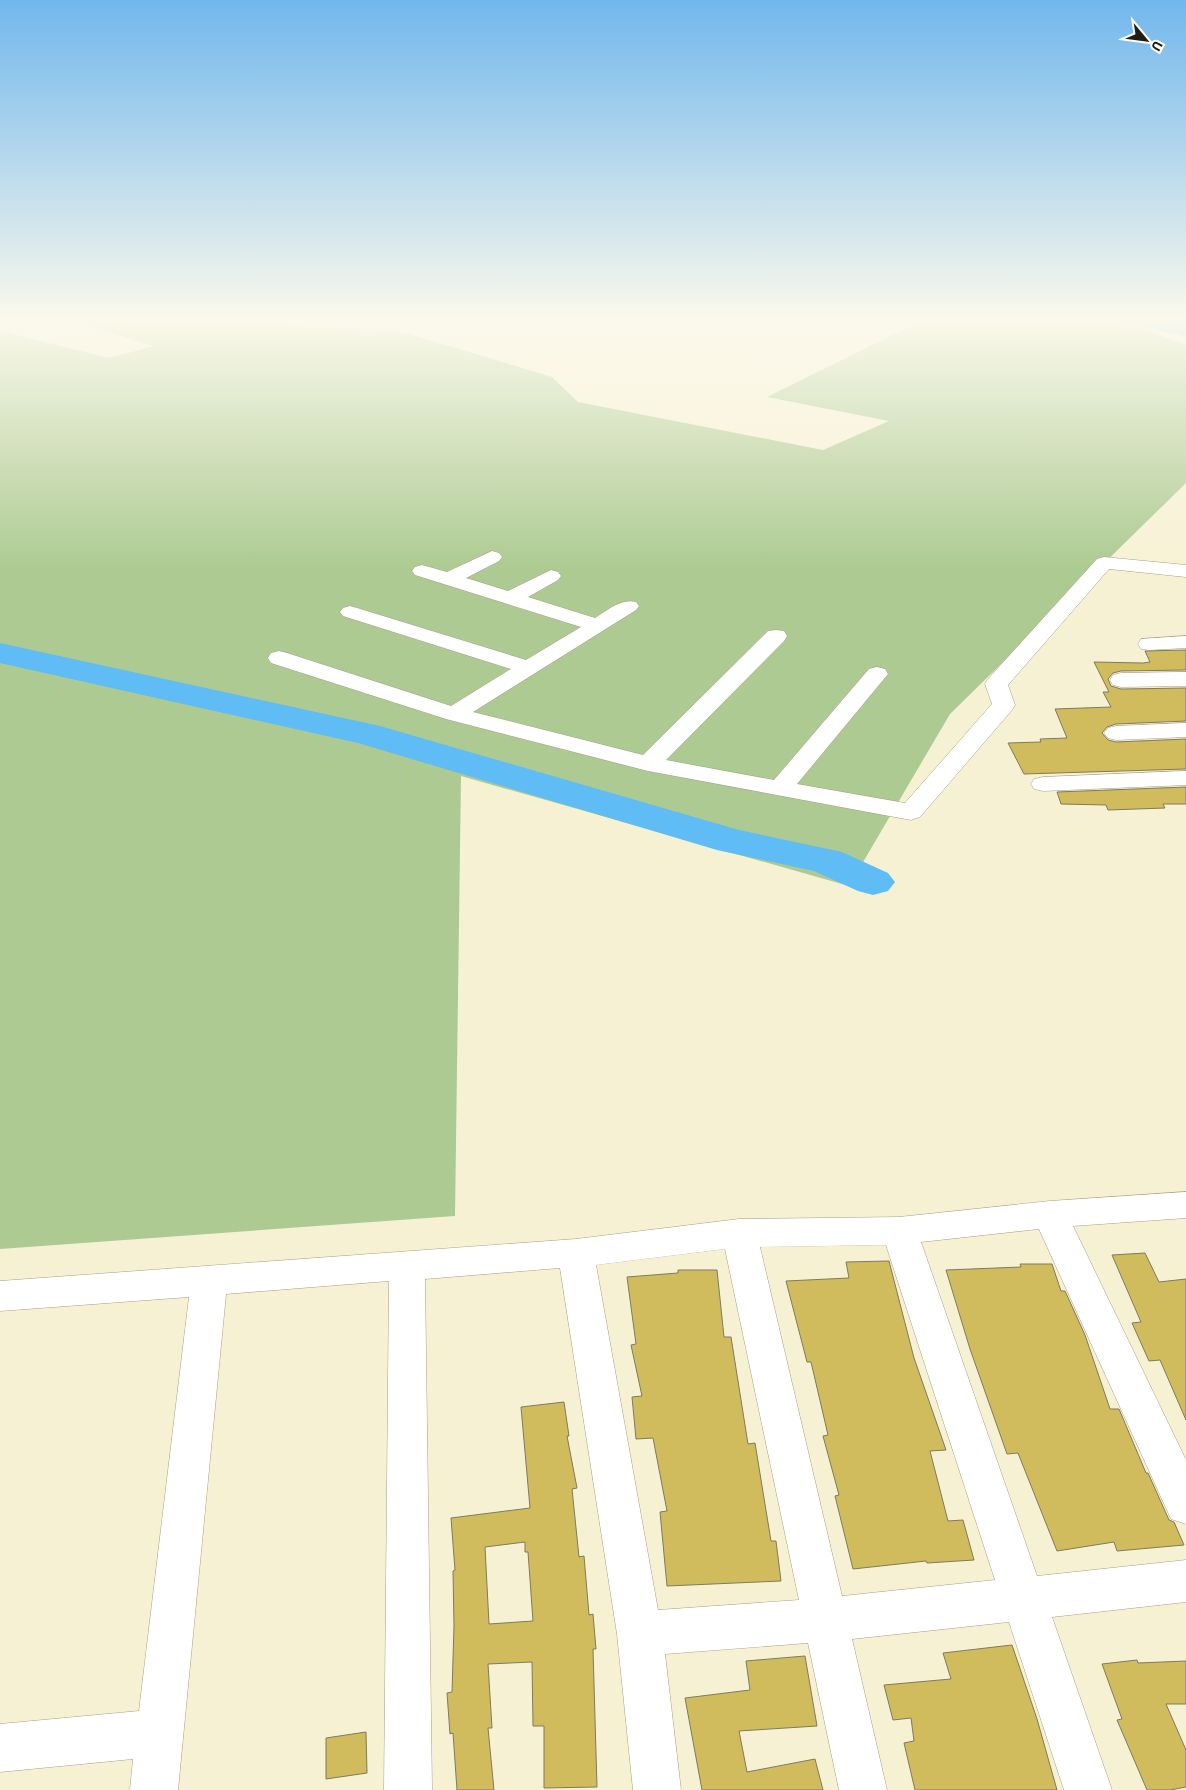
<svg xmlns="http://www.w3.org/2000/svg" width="1186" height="1790" viewBox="0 0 1186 1790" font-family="'Source Sans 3',sans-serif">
	<rect width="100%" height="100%" fill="#f7f1d4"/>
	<path fill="#acca91" d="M68,320H128L396,330L552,377L578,402L823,450L889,421L767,397L923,320H1047L1097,324L1144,329L1186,345V483L950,714L849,886L461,776L455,1216L0,1249V331L109,358L154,346Z"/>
	<path fill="#60bcf4" d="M1110,320H1186V336Z"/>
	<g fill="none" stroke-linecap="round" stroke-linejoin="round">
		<path fill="#60bcf4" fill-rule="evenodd" d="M0,643L380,726L739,830L842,852L888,873L895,882L888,891L873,895L858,891L814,871L717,850L358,743L0,663Z"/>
	</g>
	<path fill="#d0bc5c" stroke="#7f7a60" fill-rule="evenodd" d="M1186,650V670L1121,671L1113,673L1108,679L1111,686L1121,689L1186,688V721L1116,724L1107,727L1102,733L1108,740L1116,742L1186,739V769L1024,774L1008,743L1041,742L1040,739L1067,738L1055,709L1111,707L1103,692H1109L1094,662L1143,663L1150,662L1145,651Z
		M1186,787V804H1163L1165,808L1108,810L1106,805L1061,804L1057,792Z
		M1145,1253L1159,1282L1186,1279V1420L1160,1360L1149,1361L1132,1323L1141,1322L1112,1255Z
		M889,1261L914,1358L946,1450L930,1451L948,1521L963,1520L974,1560L927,1563L926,1561L853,1569L835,1496L839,1495L823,1436L828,1435L811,1362H807L786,1281L849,1278L846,1262Z
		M1020,1264H1052L1061,1291H1065L1085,1335L1110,1409H1119L1146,1473H1148L1169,1520L1174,1522L1184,1545L1117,1551L1114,1542L1057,1551L1018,1453L1007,1454L970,1349L946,1270L1021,1267Z
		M678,1270H717L724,1337H731L748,1444L755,1443L771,1541H776L781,1581L667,1586L660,1512L667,1511L653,1438L636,1439L632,1397L642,1396L631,1345L636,1344L627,1277L678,1273Z
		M564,1402L569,1436H567L577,1488L572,1489L579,1557L584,1556L589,1615L593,1614L596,1649H593L597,1787L544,1788V1726H533L532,1662L488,1664L492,1728H488L494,1790H457L453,1733L450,1734L447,1693L452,1692L454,1626L453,1571L455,1570L451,1518L530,1508L521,1407ZM525,1542V1552H528L533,1621L489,1624L485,1547Z
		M1012,1645L1037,1719L1057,1790H915L904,1743L914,1741L911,1718L893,1720L884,1685L951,1679L943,1653Z
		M805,1656L817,1726L739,1731L747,1772L815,1759L823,1790H702L685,1698L750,1690L746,1661Z
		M1137,1660L1138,1663L1186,1661V1704H1166L1186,1750V1787L1170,1790H1147L1117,1720L1122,1719L1102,1664Z
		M366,1732L367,1773L326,1779V1738Z"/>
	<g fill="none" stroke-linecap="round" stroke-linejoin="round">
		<defs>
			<path id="minor" d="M492,551L499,553L502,557L499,561L466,578L508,591L551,570L558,572L561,576L558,580L528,597L595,618C608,610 621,598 636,602L639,606L636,610L473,712L643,755L768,631L776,630L784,631L787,636L784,641L666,760L774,780L869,669L877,667L885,669L888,674L797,784L905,803L992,704L985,684L988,679L1097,559L1104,557L1186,565V577L1109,569L1008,685L1015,705L1012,710L920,817L911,820L648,771L446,719L271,663L268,658L271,653L279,651L287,653L451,706L511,669L343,616L340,612L343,608L350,606L357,608L526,660L581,627L415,575L412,571L415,567L422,565L447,572Z
				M1186,636V648L1149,650L1141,649L1138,644L1141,639Z
				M1186,672V686L1121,687L1113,685L1110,680L1113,675L1121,673Z
				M1186,723V737L1116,740L1108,738L1104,733L1108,728L1116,726Z
				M1186,771V785L1043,791L1034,789L1031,784L1034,779L1043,777Z
				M1186,1192V1218L1073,1226L1186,1460V1524L1171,1519L1039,1229L921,1242L1037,1576L1186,1560V1602L1052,1617L1112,1790H1064L1009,1622L852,1639L887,1790H839L808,1643L665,1654L681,1790H633L617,1634L560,1268L425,1279L432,1790H384L389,1281L226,1294L178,1790H130L133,1759L0,1772V1724L139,1711L189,1297L0,1311V1281L576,1239L739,1219L899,1217L1050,1201ZM886,1245L995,1580L842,1596L760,1247ZM725,1249L799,1600L658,1610L596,1265Z"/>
		</defs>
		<use href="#minor" stroke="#a5a085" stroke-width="1"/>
		<use href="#minor" fill="#fff" fill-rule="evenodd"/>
	</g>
	<linearGradient id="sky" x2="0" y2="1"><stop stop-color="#71b7ed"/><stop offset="0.56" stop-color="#fbf9ec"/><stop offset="1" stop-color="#fbf9ec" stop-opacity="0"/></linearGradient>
	<rect width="1186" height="571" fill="url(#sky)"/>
	<g transform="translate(1146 40) rotate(119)" stroke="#ffffff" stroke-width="4" paint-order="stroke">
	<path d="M0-4L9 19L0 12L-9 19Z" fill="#201e14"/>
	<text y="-8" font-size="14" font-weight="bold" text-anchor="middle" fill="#201e14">U</text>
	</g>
</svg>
